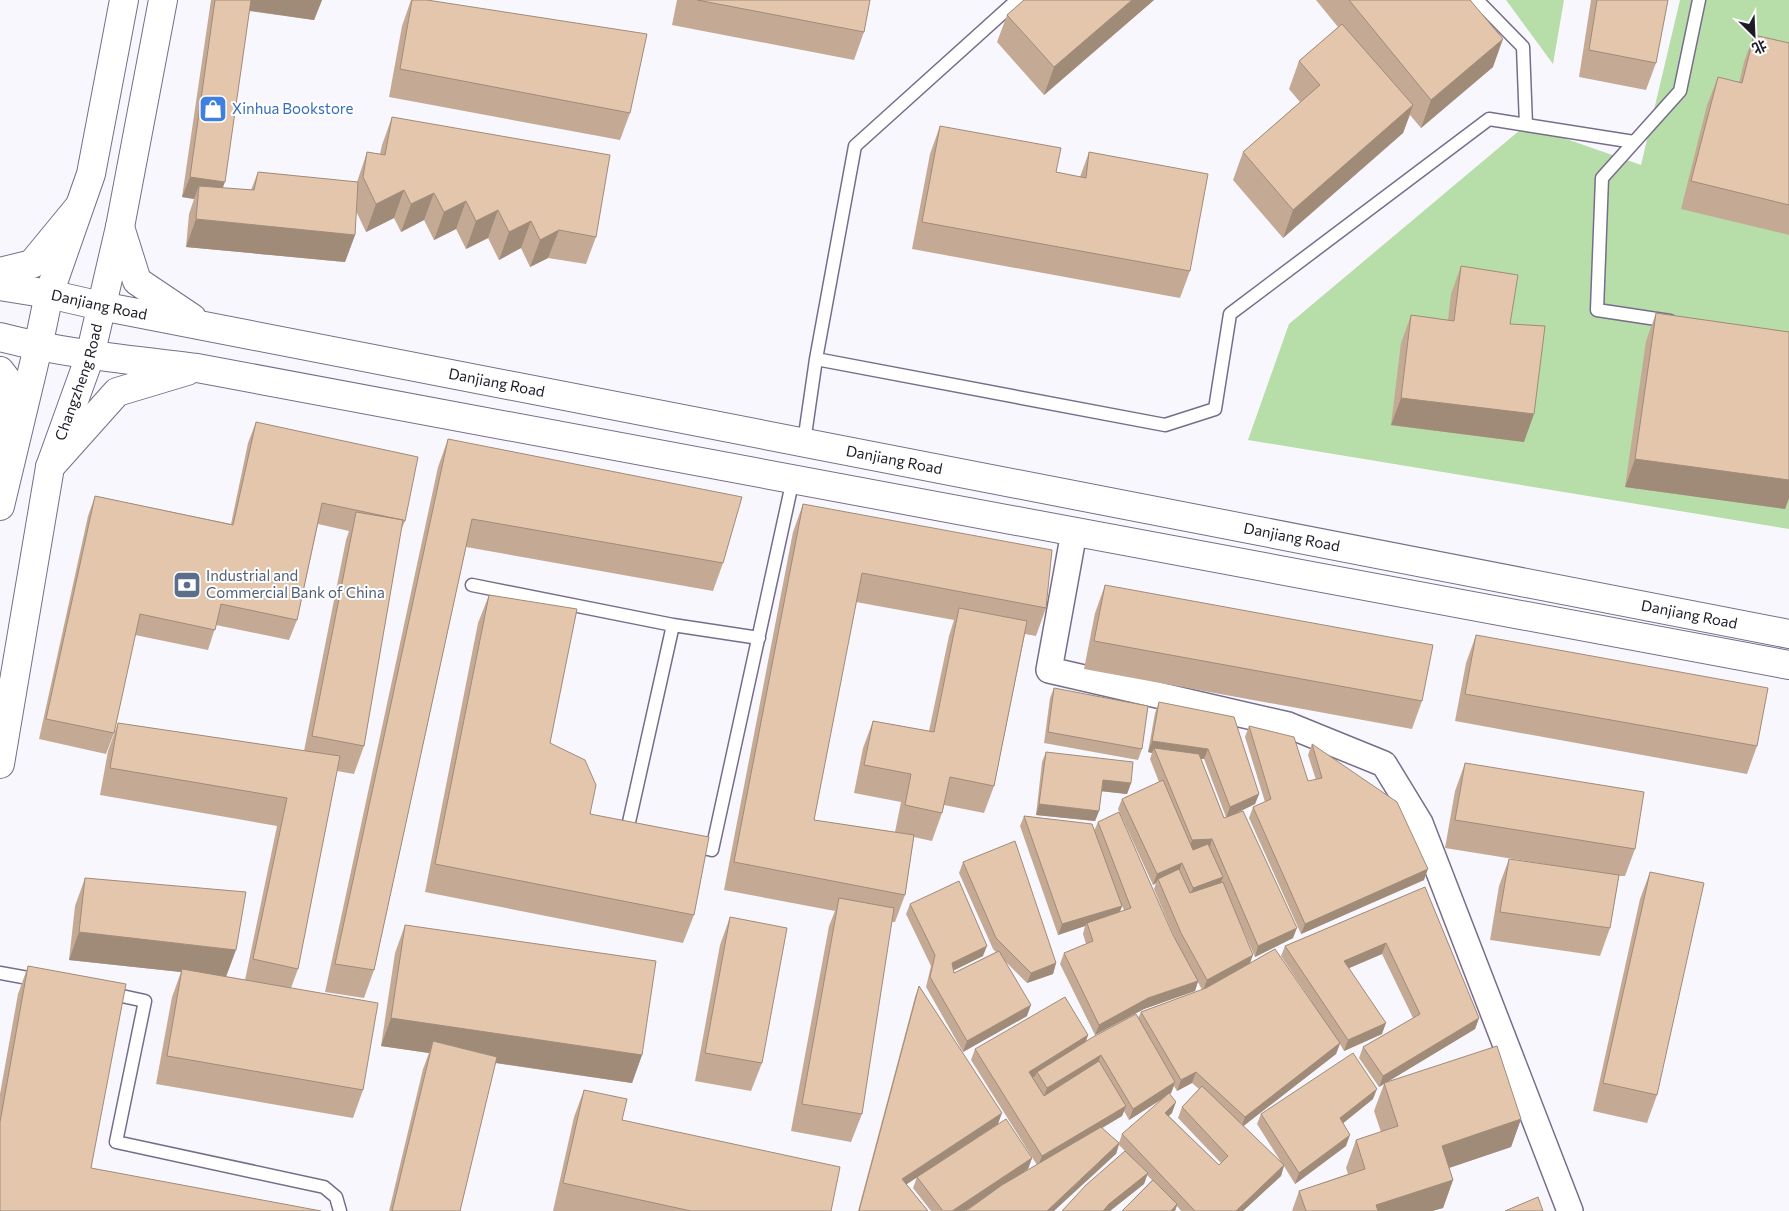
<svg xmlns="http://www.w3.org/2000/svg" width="1789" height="1211" viewBox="0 0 1789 1211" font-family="Commissioner,'Noto Sans SC',sans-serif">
	<rect width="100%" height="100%" fill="#f9f7fe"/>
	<path fill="#b7dda8" d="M1506,0H1564L1553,64Z
		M1680,0H1789V529L1248,440L1289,324L1526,125L1641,165Z"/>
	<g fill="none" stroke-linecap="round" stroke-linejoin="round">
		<defs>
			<path id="lane" d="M1477,0L1523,47L1526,125
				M1670,321L1597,310L1602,178L1680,91L1699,0
				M816,359L855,146L1017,0
				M804,442L816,359L1165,425L1215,409L1230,314L1489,119L1634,142
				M472,585L673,625
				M633,833L627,831L673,625L759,638
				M690,845L712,850L793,479
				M0,973L39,980
				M108,993L145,1001L116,1142L324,1187L336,1197L340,1211"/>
			<path id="street" d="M1074,532L1049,670L1288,725L1384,764L1420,823L1570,1211"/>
			<g id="secondary">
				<path d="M120,227L137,281L192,318"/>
				<path d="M0,272L32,264L78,208"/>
				<path id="s1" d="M0,286L49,294L101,306L1789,634"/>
				<path d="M0,337C65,354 131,360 197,368L1789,665"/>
				<path d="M0,371L7,380L12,444"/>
				<path d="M50,467L117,392L187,371"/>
			</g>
			<g id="primary">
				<path d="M0,506L38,347L49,294L91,174L124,0"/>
				<path id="s2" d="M0,764L50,467L90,356L120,227L163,0"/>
			</g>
		</defs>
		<use href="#lane" stroke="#776d8b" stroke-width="15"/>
		<use href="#street" stroke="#776d8b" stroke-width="28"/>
		<use href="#secondary" stroke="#776d8b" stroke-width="30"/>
		<use href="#primary" stroke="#776d8b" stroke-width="30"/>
		<use href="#lane" stroke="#fff" stroke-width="12"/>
		<use href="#street" stroke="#fff" stroke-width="25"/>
		<use href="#secondary" stroke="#fff" stroke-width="28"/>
		<use href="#primary" stroke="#fff" stroke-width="28"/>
	</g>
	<path fill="#c4aa95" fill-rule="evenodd" d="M211,0H322L314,20L249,11L223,188L251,190L258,172L357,182L367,152L380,154L382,145L392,117L596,237L586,264L548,258L530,267L521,248L499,260L488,238L466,249L456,229L434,240L424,220L401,232L394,218L366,232L356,211L355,235L345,262L186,247L189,214L194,199L182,197Z
		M411,0H427L630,113L620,140L389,97L402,26Z
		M677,0H870L864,32L854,60L672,25Z
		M1024,0H1154L1044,95L997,42L1007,15Z
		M1316,0H1470L1493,67L1421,128L1410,115L1403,133L1283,238L1233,180L1243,152L1300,102L1289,89L1299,61L1338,27Z
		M1591,0H1668L1656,63L1646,90L1579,77Z
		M1754,35L1789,43V235L1681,209L1707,105L1718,77L1739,83L1744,62Z
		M940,126L1056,172L1080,177L1089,152L1190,271L1180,298L912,249L930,154Z
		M1461,266L1510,324L1524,442L1391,425L1401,343L1411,315L1448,320L1451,294Z
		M1656,313L1789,332V498L1785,509L1625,487L1646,341Z
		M256,422L405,521L401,530L364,746L354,774L337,771L298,969L291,988L363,1090L353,1118L156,1084L172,997L181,972L69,960L75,906L85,878L226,977L245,980L277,826L100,795L108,751L118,723L304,751L346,540L349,531L318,524L297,620L289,640L216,625L208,650L135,635L114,733L106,754L39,739L88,516L95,496L231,524L248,443Z
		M448,439L723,563L713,591L466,547L374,970L364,998L325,992L438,467Z
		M803,504L1046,608L1036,636L1025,634L994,786L984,813L944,805L942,813L932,841L914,837L905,895L895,922H891L862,1114L851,1142L791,1131L829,926L835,911L724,890L793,532ZM856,602L954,620L949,636L929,731L873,721L863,748L854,793L901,802L895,832L814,820Z
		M1105,585L1422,701L1412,729L1084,669L1095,613Z
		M489,595L550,743L590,814L694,915L683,943L425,892L478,623Z
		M1476,635L1757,746L1747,774L1455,721L1466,663Z
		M1054,688L1142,749L1138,760L1044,743L1050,698Z
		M1159,702L1259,794L1255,804L1233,815L1293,938L1255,957L1235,912L1249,964L1312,1002L1281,956L1285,946L1425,887L1479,1018L1475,1029L1387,1082L1521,1119L1511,1147L1449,1168L1453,1180L1443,1208L1432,1211H1292L1299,1191L1348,1174L1346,1168L1356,1140L1381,1132L1374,1111L1384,1084L1379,1087L1359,1058L1363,1047L1413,1018L1382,954L1349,968L1382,1034L1344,1051L1340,1044L1336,1054L1243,1126L1281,1162L1257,1124L1261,1114L1373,1099L1343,1123L1346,1146L1295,1184L1284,1166L1281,1176L1243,1211H1181L1177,1206L1175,1211H1122L1152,1180L1147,1175L1144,1184L1110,1211H1062L1125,1151L1119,1145L1116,1154L981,1200L965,1211H931L913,1188L917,1177L906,1184L928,1211H858L915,997L919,986L998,1124L942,1161L1032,1158L1028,1169L1019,1175L1037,1165L971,1060L975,1049L1088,1035L1086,1042L1138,1018L1141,1012L1202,990L1198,982L1195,991L1144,1009L1095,1035L1060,964L1064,953L1086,944L1083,934L1085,926L1058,935L1020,826L1024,816L1094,831L1098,822L1176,941L1154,889L1156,883L1153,885L1118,809L1122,799L1159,782L1150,759L1152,753L1148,752L1155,713ZM1201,759H1204L1226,817L1224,818ZM1122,906L1124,910L1120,912ZM1192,1083L1199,1089L1182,1107L1178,1118L1221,1163L1219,1165L1169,1116L1172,1113L1170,1094L1171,1093L1174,1086L1177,1091ZM1164,1098L1122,1134L1119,1143L1102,1128L1122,1116L1124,1111L1129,1120Z
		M1249,726L1308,781L1316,780L1308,755L1312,744L1424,880L1301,934L1249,818L1253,807L1265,802L1245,737Z
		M1046,752L1131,783L1127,794L1101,791L1099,811L1095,821L1036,815L1042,762Z
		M1465,763L1635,849L1625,876H1619L1610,928L1600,956L1490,940L1499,886L1509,859L1601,873L1445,848L1455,791Z
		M963,862L1056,963L1053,974L1027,983L1006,962L1027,1016L963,1052L926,987L931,966L906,914L910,904L983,956L953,971L954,973L996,952L993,949L959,873Z
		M1650,872L1657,1095L1647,1123L1593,1111L1640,899Z
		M730,917L762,1063L751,1091L695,1081L720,945Z
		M405,925L642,1055L632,1083L495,1063L460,1211H389L423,1069L429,1053L381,1046L395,953Z
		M28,966L91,1168L0,1211V1094L18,994Z
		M584,1090L622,1120L831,1211H553L574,1117Z"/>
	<path fill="#a08b79" d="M249,0H322L314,20L245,10Z
		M1132,0H1154L1044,95L1054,67Z
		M1503,39L1493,67L1421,128L1431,100Z
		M1413,105L1403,133L1283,238L1293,210Z
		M190,177L225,182L217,202L199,186L194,199L182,197Z
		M404,190L394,218L366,232L376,204Z
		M434,193L424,220L401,232L411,204Z
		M466,201L456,229L434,240L444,212Z
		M498,210L488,238L466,249L476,221Z
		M196,219L355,235L345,262L186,247Z
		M531,221L521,248L499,260L509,232Z
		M559,230L548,258L530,267L540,240Z
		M1401,398L1534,414L1524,442L1391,425Z
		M1635,459L1789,480V498L1785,509L1625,487Z
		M1152,741L1208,749L1204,759L1156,753L1154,748L1152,753L1148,752Z
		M1103,780L1131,783L1127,794L1099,791Z
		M1259,794L1255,804L1226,818L1230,807Z
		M1039,804L1099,811L1095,821L1036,815Z
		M1212,839L1209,850L1188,851L1192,840Z
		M1182,863L1178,874L1158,879L1156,883L1153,885L1157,874Z
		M1428,869L1424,880L1301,934L1305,924Z
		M1223,877L1219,888L1189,899L1193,888Z
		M1122,906L1118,916L1087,923L1085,926L1058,935L1062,924Z
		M1297,928L1293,938L1255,957L1258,946Z
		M79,932L236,950L226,977L182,969L181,972L69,960Z
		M1386,943L1382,954L1340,972L1344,961Z
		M987,946L983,956L948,973L952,963Z
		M1253,955L1249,966L1203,991L1207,980Z
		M1056,963L1053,974L1027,983L1031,973Z
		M1198,981L1195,991L1144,1009L1095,1035L1099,1025L1148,998Z
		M1031,1005L1027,1016L963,1052L967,1041Z
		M391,1018L642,1055L632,1083L430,1053L433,1041L429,1053L381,1046Z
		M1479,1018L1475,1029L1379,1087L1383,1076Z
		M1386,1023L1382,1034L1344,1051L1348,1040Z
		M1088,1035L1084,1046L1037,1072L1035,1076L1025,1083L1029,1072Z
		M1340,1043L1336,1054L1241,1128L1245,1117Z
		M1101,1055L1097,1065L1043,1099L1047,1088Z
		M1196,1072L1192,1083L1177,1091L1181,1080Z
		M1175,1082L1171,1093L1129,1120L1133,1109Z
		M1377,1089L1373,1099L1336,1129L1340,1118Z
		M1176,1102L1172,1113L1161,1123L1165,1113Z
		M1126,1106L1122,1116L1038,1166L1042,1156Z
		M1002,1113L998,1124L898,1190L902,1179Z
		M1521,1119L1511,1147L1431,1174L1442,1146Z
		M1350,1135L1346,1146L1295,1184L1299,1173Z
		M1119,1143L1116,1154L1054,1211H1047Z
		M1032,1158L1028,1169L965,1211H952Z
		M1284,1165L1281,1176L1243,1211H1236Z
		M1148,1173L1144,1184L1110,1211H1103L1109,1204Z
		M1453,1180L1443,1208L1432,1211H1374L1376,1205Z
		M1177,1204L1175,1211H1171Z"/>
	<path fill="#e4c6ad" stroke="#a08b79" d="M215,0H251L225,182L190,177Z
		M412,0H427L647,34L630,113L400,69Z
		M697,0H870L864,32Z
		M1024,0H1132L1054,67L1007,15Z
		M1349,0H1470L1503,39L1431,100Z
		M1597,0H1668L1656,63L1589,50Z
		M1342,24L1413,105L1293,210L1243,152L1320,85L1299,61Z
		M1754,35L1789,43V205L1691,181L1718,77L1742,83Z
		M392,117L610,155L596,237L559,230L540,240L531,221L509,232L498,210L476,221L466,201L444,212L434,193L411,204L404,190L376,204L363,177L367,152L385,155Z
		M940,126L1061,148L1056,172L1086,178L1089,152L1208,174L1190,271L922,222Z
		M258,172L358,182L355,235L196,219L199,186L254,190Z
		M1461,266L1518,275L1510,324L1545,326L1534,414L1401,398L1411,315L1454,321Z
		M1656,313L1789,332V480L1635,459Z
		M256,422L418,457L405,521L403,520L322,503L297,620L221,604L215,630L140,614L114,733L46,719L95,496L233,525Z
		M448,439L742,497L723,563L472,519L374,970L335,964Z
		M803,504L1052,550L1046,608L862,573L814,820L914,835L905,895L734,862Z
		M356,512L403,520L364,746L312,736Z
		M1105,585L1433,645L1422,701L1094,641Z
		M489,595L577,609L550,743L585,760L596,785L590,814L709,837L694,915L435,864Z
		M959,608L1027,621L994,786L950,777L942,813L905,805L911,774L864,765L873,721L934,732Z
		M1476,635L1768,688L1757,746L1465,694Z
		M1054,688L1148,706L1142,749L1048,732Z
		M1159,702L1234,717L1259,794L1230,807L1208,749L1152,741Z
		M118,723L340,756L298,969L253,959L287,798L110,768Z
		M1249,726L1294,737L1308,781L1322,778L1312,744L1397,802L1428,869L1305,924L1253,807L1271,799Z
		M1154,748L1199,754L1224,818L1243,811L1297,928L1258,946L1212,839L1192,840Z
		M1046,752L1133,762L1131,783L1103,780L1099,811L1039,804Z
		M1465,763L1644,792L1635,849L1455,820Z
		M1163,780L1193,850L1208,844L1223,877L1193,888L1182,863L1157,874L1122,799Z
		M1119,812L1173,935L1198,981L1148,998L1099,1025L1064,953L1093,941L1087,923L1131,908L1098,822Z
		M1024,816L1092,824L1122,906L1062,924Z
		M1015,841L1056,963L1031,973L996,938L963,862Z
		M1509,859L1619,875L1610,928L1500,912Z
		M1179,869L1190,893L1223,882L1253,955L1207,980L1181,933L1158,879Z
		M1650,872L1704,883L1657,1095L1603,1083Z
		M85,878L246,892L236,950L79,932Z
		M959,881L987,946L952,963L954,973L999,951L1031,1005L967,1041L930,977L935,955L910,904Z
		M1425,887L1479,1018L1383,1076L1363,1047L1420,1014L1386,943L1344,961L1386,1023L1348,1040L1285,946Z
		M839,898L894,908L862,1114L802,1104Z
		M730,917L787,928L762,1063L705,1053Z
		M405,925L656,961L642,1055L391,1018Z
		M1275,949L1340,1043L1245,1117L1196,1072L1181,1080L1141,1012L1206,988Z
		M28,966L126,984L91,1168L321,1211H0V1122Z
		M182,969L378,1003L363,1090L167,1056Z
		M919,986L1002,1113L902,1179L928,1211H859Z
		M1065,997L1088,1035L1029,1072L1044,1096L1099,1061L1126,1106L1042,1156L975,1049Z
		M1136,1014L1175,1082L1133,1109L1101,1055L1047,1088L1037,1072L1093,1037Z
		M433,1041L497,1057L460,1211H392Z
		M1497,1046L1521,1119L1442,1146L1453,1180L1376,1205L1378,1211H1306L1299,1191L1365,1169L1356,1140L1398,1126L1384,1083Z
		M1353,1053L1377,1089L1340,1118L1350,1135L1299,1173L1261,1114Z
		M1202,1086L1284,1165L1236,1211H1195L1122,1134L1169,1093L1176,1102L1165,1113L1219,1165L1228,1156L1182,1107Z
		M584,1090L627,1099L622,1120L840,1167L831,1211H691L563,1183Z
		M1006,1119L1032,1158L952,1211H943L917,1177Z
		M1101,1127L1119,1143L1047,1211H966L1002,1185Z
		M1125,1151L1148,1173L1109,1204L1103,1211H1062L1086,1185Z
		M1153,1180L1177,1204L1171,1211H1122Z
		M1538,1197L1543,1211H1505Z"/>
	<defs>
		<symbol id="shop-square" viewBox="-11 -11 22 22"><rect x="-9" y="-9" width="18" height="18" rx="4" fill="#3f7fe0" stroke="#fff"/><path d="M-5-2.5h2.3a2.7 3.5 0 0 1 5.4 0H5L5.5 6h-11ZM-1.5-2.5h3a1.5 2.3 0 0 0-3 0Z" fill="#fff"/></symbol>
		<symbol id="bank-square" viewBox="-11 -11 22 22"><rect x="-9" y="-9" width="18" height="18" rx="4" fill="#5c6f8a" stroke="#fff"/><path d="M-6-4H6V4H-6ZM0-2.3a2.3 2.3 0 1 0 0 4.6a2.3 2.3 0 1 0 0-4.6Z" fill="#fff"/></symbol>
	</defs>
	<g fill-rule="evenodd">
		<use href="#shop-square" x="197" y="93" width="32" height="32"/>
		<use href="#bank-square" x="171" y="569" width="32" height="32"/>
	</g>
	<g text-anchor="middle" stroke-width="4" stroke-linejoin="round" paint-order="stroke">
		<g font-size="15" fill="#366cbe" stroke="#fff" text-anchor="start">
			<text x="232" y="114">Xinhua Bookstore</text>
		</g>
		<g font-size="15" fill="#1e1a26" stroke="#fff">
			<text dy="5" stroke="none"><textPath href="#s1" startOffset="101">Danjiang Road</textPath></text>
			<text dy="5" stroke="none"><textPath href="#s2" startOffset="391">Changzheng Road</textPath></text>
			<text dy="5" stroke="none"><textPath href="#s1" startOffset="506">Danjiang Road</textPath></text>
			<text dy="5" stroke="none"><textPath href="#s1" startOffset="911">Danjiang Road</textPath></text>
			<text dy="5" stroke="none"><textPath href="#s1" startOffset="1316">Danjiang Road</textPath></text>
			<text dy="5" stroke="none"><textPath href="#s1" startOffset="1721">Danjiang Road</textPath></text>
		</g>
		<g font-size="15" fill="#4e5e75" stroke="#fff" text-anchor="start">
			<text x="206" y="581">Industrial and<tspan x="206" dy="17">Commercial Bank of China</tspan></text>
		</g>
	</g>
	<g transform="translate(1754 35) rotate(156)" stroke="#ffffff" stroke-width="4" paint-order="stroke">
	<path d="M0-4L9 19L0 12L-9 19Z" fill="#1e1a26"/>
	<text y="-8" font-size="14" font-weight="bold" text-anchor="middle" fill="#1e1a26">北</text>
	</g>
</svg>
